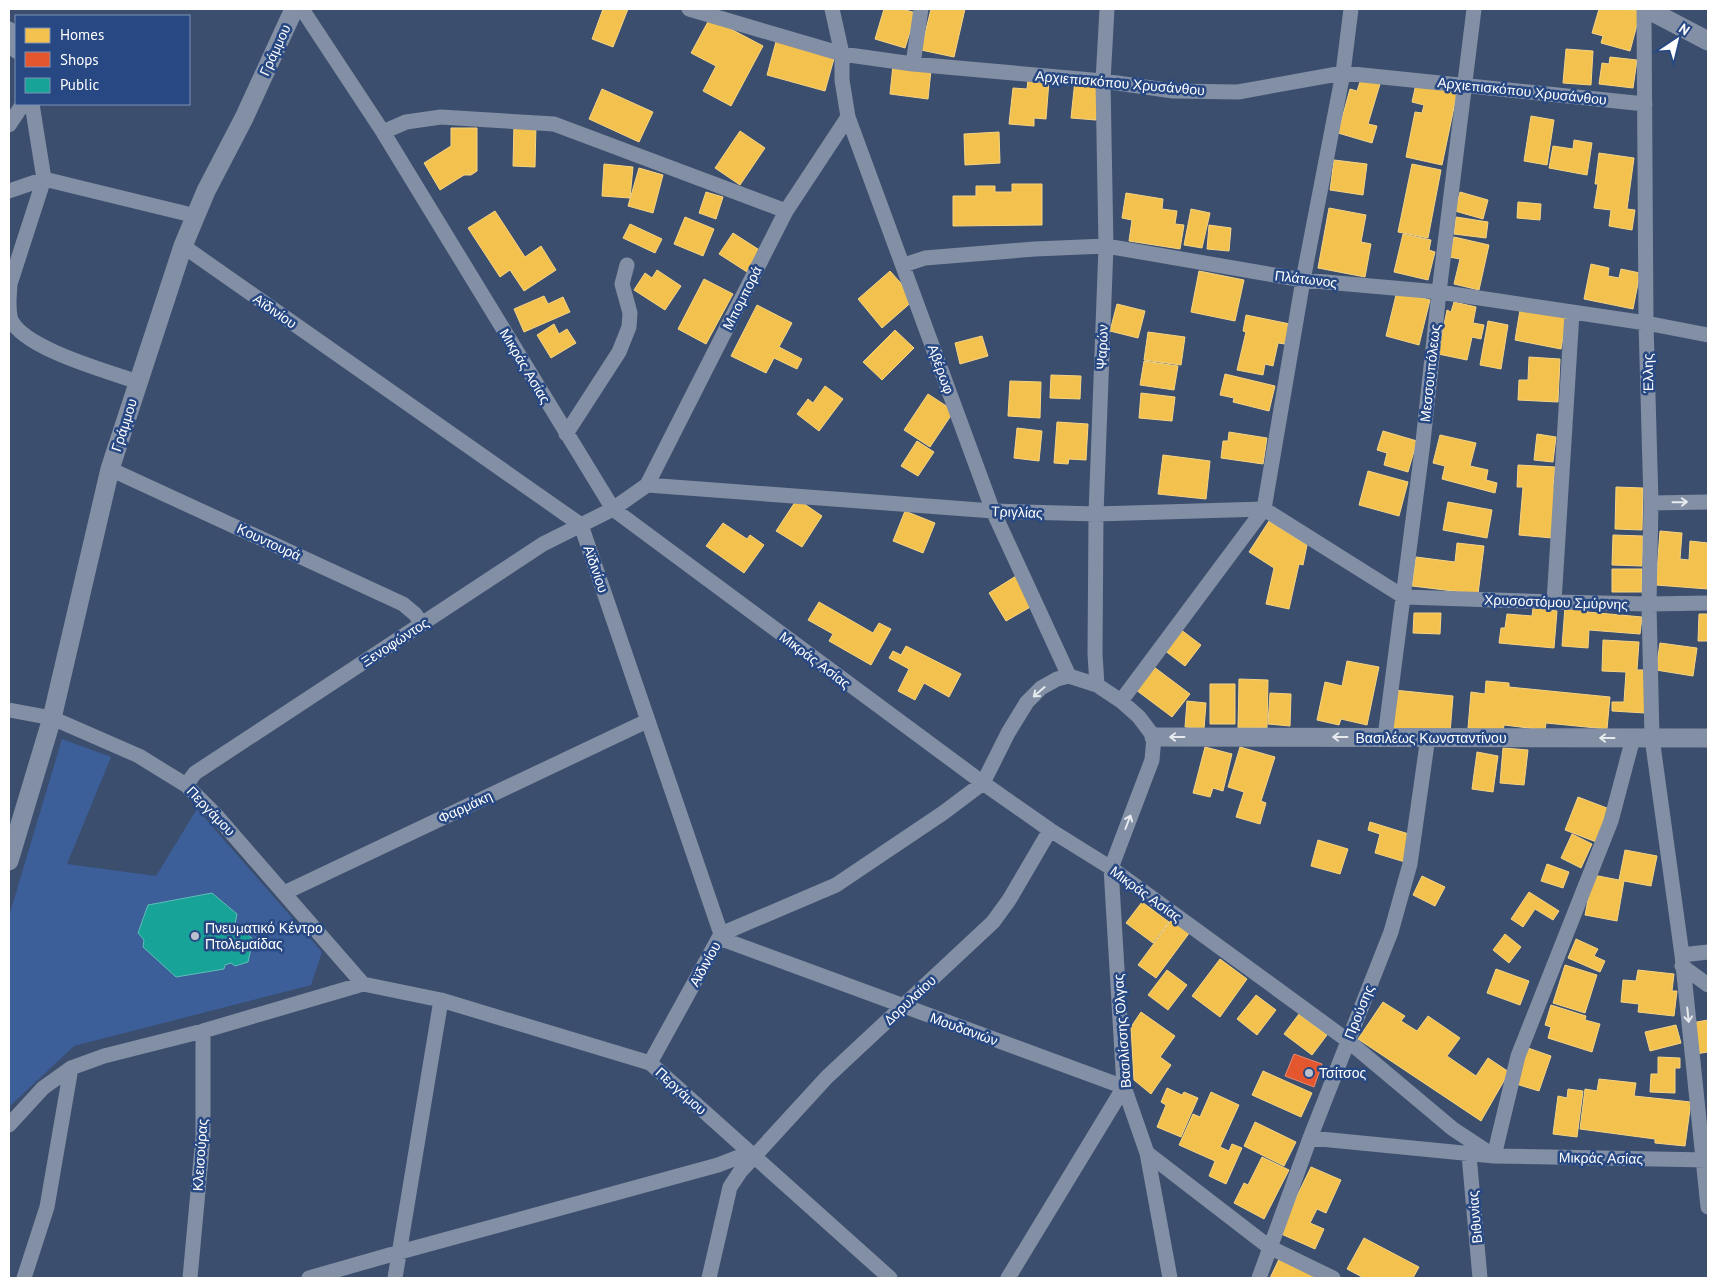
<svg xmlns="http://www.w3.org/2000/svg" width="1717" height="1287" viewBox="0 0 1717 1287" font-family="'PT Sans',sans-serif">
	<rect width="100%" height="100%" fill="#3c4e6e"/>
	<path fill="#3c5e99" d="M62,739L111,757L67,864L156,876L197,809L322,952L311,985L74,1046L9,1107V916Z"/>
	<path fill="#f2c14e" stroke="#f6d483" d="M603,9H628L613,47L592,39Z
		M884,9H902L916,13L905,48L875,39Z
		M931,9H965L954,57L921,50Z
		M1599,9L1641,10L1630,51L1601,43L1603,36L1592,33Z
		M710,18L763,46L731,106L703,91L716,66L691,53Z
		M777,38L835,55L825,91L767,75Z
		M1566,49L1593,51L1591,85L1563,83Z
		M1610,57L1637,60L1633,88L1599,84L1602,63L1609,64Z
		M893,65L931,70L928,99L890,94Z
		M1028,79L1049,81L1046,119L1034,118V126L1009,124L1013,88L1027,89Z
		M1361,79L1380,84L1368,124L1377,126L1372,143L1338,133L1350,89L1357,91Z
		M1075,80L1100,83L1096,120L1071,118Z
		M1416,84L1457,93L1442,165L1406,157L1415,112L1422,113L1424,105L1412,102Z
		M602,89L653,112L639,142L589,119Z
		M1531,116L1554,120L1547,165L1524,161Z
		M514,124H536L535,167L513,166Z
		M451,128H477V171L471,175H464L440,190L424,163L451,146Z
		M740,131L765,148L740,185L715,168Z
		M999,132L1000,163L965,165L964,134Z
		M1574,140L1592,143L1587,175L1549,168L1553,146L1573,149Z
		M1599,153L1634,158L1627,209L1635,210L1632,230L1609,226L1611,210L1594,208L1598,184H1595Z
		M1334,160L1367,164L1363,195L1330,190Z
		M604,164L633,167L630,198L602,196Z
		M1412,164L1441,170L1428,238L1398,232Z
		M639,168L663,175L653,213L628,206Z
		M1012,184H1042V225L953,226V196H976V186H995V192H1012Z
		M706,192L723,197L716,219L699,213Z
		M1460,192L1488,200L1483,219L1455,211Z
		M1126,193L1163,199L1162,209L1177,211L1175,224L1184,225L1180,249L1129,241L1132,220L1122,218Z
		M1518,202L1541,204L1540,220L1517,218Z
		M1329,208L1366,215L1361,242L1371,244L1365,277L1318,268Z
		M1191,209L1210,213L1202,248L1184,245Z
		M495,211L525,257L541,246L556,270L524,291L510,270L500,277L468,228Z
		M685,217L714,229L703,256L674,244Z
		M1456,217L1488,222L1486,238L1454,234Z
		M630,224L662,239L655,253L623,238Z
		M1209,225L1231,228L1229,251L1207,249Z
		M733,233L761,251L747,272L719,254Z
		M1403,234L1431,240L1429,250L1435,252L1428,280L1394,272Z
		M1454,237L1489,245L1479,290L1454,284L1460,259L1449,257Z
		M1591,264L1609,268L1608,276L1619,278L1621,269L1640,273L1633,309L1584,299Z
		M657,270L681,286L665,310L634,290L645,273L652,278Z
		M890,271L915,299L882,328L858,299Z
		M1199,271L1244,280L1235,321L1191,312Z
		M704,279L733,294L706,344L678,329Z
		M1397,291L1430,300L1419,345L1386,336Z
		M544,296L548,304L563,297L570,312L524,332L514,309Z
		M1454,302L1476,307L1473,323L1484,325L1481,339L1472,337L1467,360L1438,354L1447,310L1451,312Z
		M1117,304L1145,311L1138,338L1110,331Z
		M757,305L792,323L779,347L802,359L797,369L774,358L766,373L731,356Z
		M1520,310L1567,318L1561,349L1515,340Z
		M1246,315L1290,324L1285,344L1278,343L1273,366L1265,364L1263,375L1237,370L1246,332L1243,331Z
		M1488,321L1508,325L1501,369L1480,365Z
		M554,324L559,334L567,329L576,343L551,358L537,335Z
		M895,330L914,348L882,380L863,362Z
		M1148,332L1185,337L1181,365L1144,360Z
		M982,336L988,356L960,364L955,343Z
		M1529,357L1560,359L1558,402L1518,400L1519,380H1528Z
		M1144,361L1178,366L1174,390L1140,385Z
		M1225,374L1275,386L1269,411L1233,402L1234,398L1220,395Z
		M1051,375L1081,376L1080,399L1050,398Z
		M1010,381L1041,382L1040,418L1008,416Z
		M825,386L843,399L819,431L797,414L808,399L813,403Z
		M1141,393L1175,397L1172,421L1139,418Z
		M928,394L954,411L930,447L904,430Z
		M1057,422L1088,424L1086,460L1069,459L1068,464L1054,463Z
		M1017,428L1042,431L1039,461L1014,458Z
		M1383,431L1417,441L1408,472L1384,465L1387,453L1377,450Z
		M1229,432L1267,438L1263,464L1221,458L1223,441H1228Z
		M1537,434L1556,437L1553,462L1534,460Z
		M1440,435L1476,443L1470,466L1488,470L1486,480L1497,483L1495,493L1442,479L1445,466L1433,463Z
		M917,441L934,452L918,476L901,466Z
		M1163,455L1210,461L1206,499L1158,494Z
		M1518,465L1555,467L1553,488H1556L1552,538L1519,535L1523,487H1517Z
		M1368,471L1408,482L1399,516L1359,505Z
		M1616,487L1643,488L1642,530L1615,529Z
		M797,499L822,516L802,547L776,531Z
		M1448,502L1492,510L1487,538L1443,530Z
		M905,511L935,523L923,553L893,541Z
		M1269,521L1307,545L1303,565L1299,564L1289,609L1266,604L1274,568L1249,552Z
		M723,523L747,539L750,535L764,545L744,573L706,546Z
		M1660,531L1682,533L1680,559L1689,560L1690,541L1708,543V589L1656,585Z
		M1613,535L1643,536L1642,566L1612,565Z
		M1457,543L1484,546L1478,594L1412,586L1416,557L1455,562Z
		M1612,569H1642V592H1612Z
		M1016,576L1034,605L1006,621L989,593Z
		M819,602L873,633L879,623L891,629L871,665L829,641L833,634L808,620Z
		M1565,607L1588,609L1587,612L1642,617L1640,634L1589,630L1588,648L1562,646Z
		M1533,608L1557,611L1554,648L1499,643L1501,628H1505L1507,614L1532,616Z
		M1414,613H1441L1440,634L1413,633Z
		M1699,614H1708V641H1698Z
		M1180,629L1201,645L1185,666L1164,650Z
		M1603,640L1639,642L1637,670H1647L1645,713L1612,711V702H1624L1626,672L1602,671Z
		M1660,643L1697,648L1693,676L1656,670Z
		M906,646L961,674L949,697L924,683L915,700L898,691L909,669L889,658L893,651L901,655Z
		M1347,661L1379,667L1367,725L1341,719L1339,725L1317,720L1325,682L1342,686Z
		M1154,667L1190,694L1172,717L1136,690Z
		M1239,679L1268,680L1267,728H1238Z
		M1486,681L1509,683V687L1610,697L1607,729L1546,723L1545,730L1504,725L1503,732L1468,728L1471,692L1485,694Z
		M1210,684H1235V724H1210Z
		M1394,690L1453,696L1450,733L1390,728Z
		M1270,693L1291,694L1290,726L1268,724Z
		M1187,701L1206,703L1204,729L1185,727Z
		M1205,747L1232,754L1223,791L1213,788L1210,797L1193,793Z
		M1240,747L1275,757L1261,801L1266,803L1260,824L1236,817L1244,792L1228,787Z
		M1503,748L1528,750L1524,785L1500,783Z
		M1477,752L1498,756L1493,792L1472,789Z
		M1578,797L1612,810L1599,843L1565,830Z
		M1370,822L1412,835L1405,862L1375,853L1380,834L1368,830Z
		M1572,834L1592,844L1581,868L1561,858Z
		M1318,840L1348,849L1340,874L1311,866Z
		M1625,850L1657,856L1651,886L1624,881L1617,921L1585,915L1593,875L1619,880Z
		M1547,864L1569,872L1563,888L1541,881Z
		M1422,876L1445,887L1435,906L1413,895Z
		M1529,892L1559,911L1553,920L1535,909L1523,927L1511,919Z
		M1142,902L1169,922L1153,943L1126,923Z
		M1172,919L1190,932L1156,978L1138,965Z
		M1505,934L1521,947L1509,963L1493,950Z
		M1576,939L1598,949L1594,956L1605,961L1600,972L1568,958Z
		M1220,959L1247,979L1220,1017L1192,996Z
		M1565,965L1597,975L1585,1013L1553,1003Z
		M1496,969L1529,981L1520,1005L1487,993Z
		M1167,970L1187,985L1168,1010L1148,995Z
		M1638,970L1674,974L1672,991H1677L1674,1016L1638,1012L1639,1004L1621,1002L1623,980L1636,981Z
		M1256,995L1276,1010L1257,1035L1237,1019Z
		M1383,1002L1405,1016L1401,1021L1417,1031L1428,1016L1460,1038L1447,1056L1476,1076L1488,1058L1509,1072L1481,1121L1358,1039Z
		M1551,1005L1586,1016L1585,1020L1600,1024L1592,1052L1548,1038L1551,1027L1545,1025Z
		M1141,1012L1175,1036L1160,1057L1171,1065L1151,1094L1134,1080L1131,1027Z
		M1299,1014L1327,1035L1312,1055L1284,1034Z
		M1708,1020V1052L1695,1054L1691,1023Z
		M1676,1025L1681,1043L1650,1051L1645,1032Z
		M1528,1048L1551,1056L1539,1091L1516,1084Z
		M1658,1057L1680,1058V1068H1675V1093L1650,1092L1651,1074H1658Z
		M1263,1071L1312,1093L1301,1117L1252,1095Z
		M1599,1079L1636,1083L1634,1096L1691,1102L1685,1146L1655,1143V1139L1580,1129L1585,1089L1597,1091Z
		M1167,1088L1182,1095L1184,1092L1198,1098L1181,1137L1157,1127L1166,1105L1161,1102Z
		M1568,1089L1583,1091L1577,1137L1553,1134L1558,1096L1567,1098Z
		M1211,1092L1239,1105L1220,1147L1229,1151L1232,1144L1242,1148L1226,1184L1209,1176L1215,1161L1179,1145L1193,1114L1200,1117Z
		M1255,1122L1296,1142L1284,1166L1244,1146Z
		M1262,1157L1289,1170L1264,1219L1234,1203L1244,1183L1248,1185Z
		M1311,1167L1341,1180L1326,1213L1317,1209L1310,1223L1324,1229L1315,1249L1279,1233Z
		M1364,1238L1419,1267L1413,1278H1364L1347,1269Z
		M1281,1255L1325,1278H1270Z"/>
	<path fill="#e4572e" stroke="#ec896d" d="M1294,1054L1322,1064L1314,1087L1285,1076Z"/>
	<path fill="#17a398" stroke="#5dbfb7" d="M212,893L237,914L235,924L253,939L248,962L235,966L231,963L225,965L224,969L176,977L143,947L144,940L138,933L148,905Z"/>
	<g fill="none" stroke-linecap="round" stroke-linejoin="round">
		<path stroke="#828fa4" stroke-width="15" d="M302,9L383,132L613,509L983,783L1050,830L1111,868L1347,1040L1453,1129L1494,1156L1518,1056L1611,821L1633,738
			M689,9L842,54L913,64L1103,81L1173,91L1238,92L1343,73L1645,104
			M832,9L842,54V80L848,117L993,511L1069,676
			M1644,9L1646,323L1651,503L1649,604L1652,738L1682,955L1708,1207
			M9,29L16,51
			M913,64L921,9
			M32,104L44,179L196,216
			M9,125L23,104
			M383,132L406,122L441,117L554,124L786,211
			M9,191L44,179
			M183,246L581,525L721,934L650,1063
			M904,265L925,258L1035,249L1106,246L1303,280L1439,292L1646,323L1708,335
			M9,300C9,306 9,314 11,320C25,349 107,371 138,382
			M9,300L10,284L44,179
			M566,434L619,352L629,327L630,313L622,284L627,265
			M110,469L403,604L415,614L422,624
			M647,485L786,211L848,117
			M1651,503L1708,502
			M1554,602L1572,313
			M1097,685L1095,654L1096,514L1106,246L1103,81L1107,9
			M1121,701L1264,509L1303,280L1343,73L1351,9
			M9,710L52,718L139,756L186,785L215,814L363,984L441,1000L650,1063L890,1278
			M1385,737L1423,442L1439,292L1474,9
			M186,785L195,773L543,544L613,509L647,485L993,511L1096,514L1264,509L1404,597L1554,602L1649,604L1708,603
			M284,893L647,721
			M721,934L836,885L943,813L983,783L1008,733L1027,702L1041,688L1057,679L1069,676L1097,685L1121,701L1139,717L1154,737L1152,760L1111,868L1124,1087L1147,1153L1170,1278
			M719,938L1124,1087
			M1682,955L1708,952
			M1682,966L1708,985
			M9,1125L43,1088L71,1068L104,1056L203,1031L363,984
			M1310,1138L1494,1156L1708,1160
			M1147,1153L1269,1247L1333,1278
			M1469,1155L1480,1278
			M24,1278L47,1207L71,1068
			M190,1278L203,1137V1031
			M309,1278L400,1252L718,1165L749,1153
			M395,1278L441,1000
			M709,1278L730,1187L740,1172L827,1077L993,922L1009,900L1050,830
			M1008,1278L1124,1087
			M1259,1278L1310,1138L1391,932L1410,864L1428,737"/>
		<path stroke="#828fa4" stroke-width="19" d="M1647,9L1708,41
			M1154,737L1708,738
			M9,861L52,718L110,469L183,246L206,191L244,118L294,9"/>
	</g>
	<defs><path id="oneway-shaft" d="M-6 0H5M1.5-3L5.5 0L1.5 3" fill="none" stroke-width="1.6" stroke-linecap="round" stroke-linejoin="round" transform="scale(1.25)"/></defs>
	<g stroke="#e6e9ed">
		<use href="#oneway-shaft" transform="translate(1680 502) rotate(-1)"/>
		<use href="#oneway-shaft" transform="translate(1039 692) rotate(139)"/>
		<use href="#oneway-shaft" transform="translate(1177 737) rotate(-180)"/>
		<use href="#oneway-shaft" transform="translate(1340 737) rotate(-180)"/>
		<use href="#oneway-shaft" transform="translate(1607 738) rotate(-180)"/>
		<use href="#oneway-shaft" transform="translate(1128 822) rotate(-69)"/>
		<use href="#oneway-shaft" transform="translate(1688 1015) rotate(84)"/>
	</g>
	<g fill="#bbc1cc" stroke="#274883" stroke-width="2">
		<circle cx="195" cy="936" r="5"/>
		<circle cx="1309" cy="1073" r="5"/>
	</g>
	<g text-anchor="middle" stroke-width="5" stroke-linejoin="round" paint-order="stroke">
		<g font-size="14" fill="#fff" stroke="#274883">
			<text transform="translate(275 50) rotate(-65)" y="5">Γράμμου</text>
			<text transform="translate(1120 83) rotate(5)" y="5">Αρχιεπισκόπου Χρυσάνθου</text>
			<text transform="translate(1522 91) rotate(6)" y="5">Αρχιεπισκόπου Χρυσάνθου</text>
			<text transform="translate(1306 279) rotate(7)" y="5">Πλάτωνος</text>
			<text transform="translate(742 298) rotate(-63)" y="5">Μπομπορά</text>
			<text transform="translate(275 311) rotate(35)" y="5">Αϊδινίου</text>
			<text transform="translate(1102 347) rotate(-88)" y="5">Ψαρών</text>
			<text transform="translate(525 366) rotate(59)" y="5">Μικράς Ασίας</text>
			<text transform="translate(941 369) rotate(70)" y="5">Αβέρωφ</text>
			<text transform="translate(1430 373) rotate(-84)" y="5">Μεσσουπόλεως</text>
			<text transform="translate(1648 373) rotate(-91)" y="5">Έλλης</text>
			<text transform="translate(124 425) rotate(-72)" y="5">Γράμμου</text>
			<text transform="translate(1017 512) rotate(2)" y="5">Τριγλίας</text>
			<text transform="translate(269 542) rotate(25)" y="5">Κουντουρά</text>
			<text transform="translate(596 569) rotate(71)" y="5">Αϊδινίου</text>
			<text transform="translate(1556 602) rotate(2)" y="5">Χρυσοστόμου Σμύρνης</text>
			<text transform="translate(395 642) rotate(-33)" y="5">Ξενοφώντος</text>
			<text transform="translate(815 660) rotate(37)" y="5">Μικράς Ασίας</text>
			<text x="1431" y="743">Βασιλέως Κωνσταντίνου</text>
			<text transform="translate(465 807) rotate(-25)" y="5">Φαρμάκη</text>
			<text transform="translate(211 811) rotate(46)" y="5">Περγάμου</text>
			<text transform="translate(1146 894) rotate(36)" y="5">Μικράς Ασίας</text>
			<text transform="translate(705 964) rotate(-61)" y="5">Αϊδινίου</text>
			<text transform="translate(910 1000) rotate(-43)" y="5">Δορυλαίου</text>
			<text transform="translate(1359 1012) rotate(-68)" y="5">Προύσης</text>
			<text transform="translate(964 1029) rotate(20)" y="5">Μουδανιών</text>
			<text transform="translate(1122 1031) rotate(-94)" y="5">Βασιλίσσης Όλγας</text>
			<text transform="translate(681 1091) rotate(42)" y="5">Περγάμου</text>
			<text transform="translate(200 1155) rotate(-86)" y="5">Κλεισούρας</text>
			<text transform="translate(1601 1158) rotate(1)" y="5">Μικράς Ασίας</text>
			<text transform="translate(1475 1217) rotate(-95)" y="5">Βιθυνίας</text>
		</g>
		<g font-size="14" fill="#fff" stroke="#274883" text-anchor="start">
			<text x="205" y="933">Πνευματικό Κέντρο<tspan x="205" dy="16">Πτολεμαίδας</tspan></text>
			<text x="1319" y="1078">Τσίτσος</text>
		</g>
	</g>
	<rect width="1717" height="1287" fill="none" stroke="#ffffff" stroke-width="20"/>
	<rect x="15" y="15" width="175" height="90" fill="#274883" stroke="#7d91b5"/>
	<rect x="25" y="28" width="25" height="15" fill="#f2c14e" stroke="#7d91b5"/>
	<text x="60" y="40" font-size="15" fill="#ffffff">Homes</text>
	<rect x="25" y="52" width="25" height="15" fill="#e4572e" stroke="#7d91b5"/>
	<text x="60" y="65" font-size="15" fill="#ffffff">Shops</text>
	<rect x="25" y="78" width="25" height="15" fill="#17a398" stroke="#7d91b5"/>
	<text x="60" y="90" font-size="15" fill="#ffffff">Public</text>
	<g transform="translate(1677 40) rotate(35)" stroke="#274883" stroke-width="4" paint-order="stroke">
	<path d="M0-4L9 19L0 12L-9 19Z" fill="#ffffff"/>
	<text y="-8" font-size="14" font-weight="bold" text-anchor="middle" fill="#ffffff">N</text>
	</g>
</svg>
